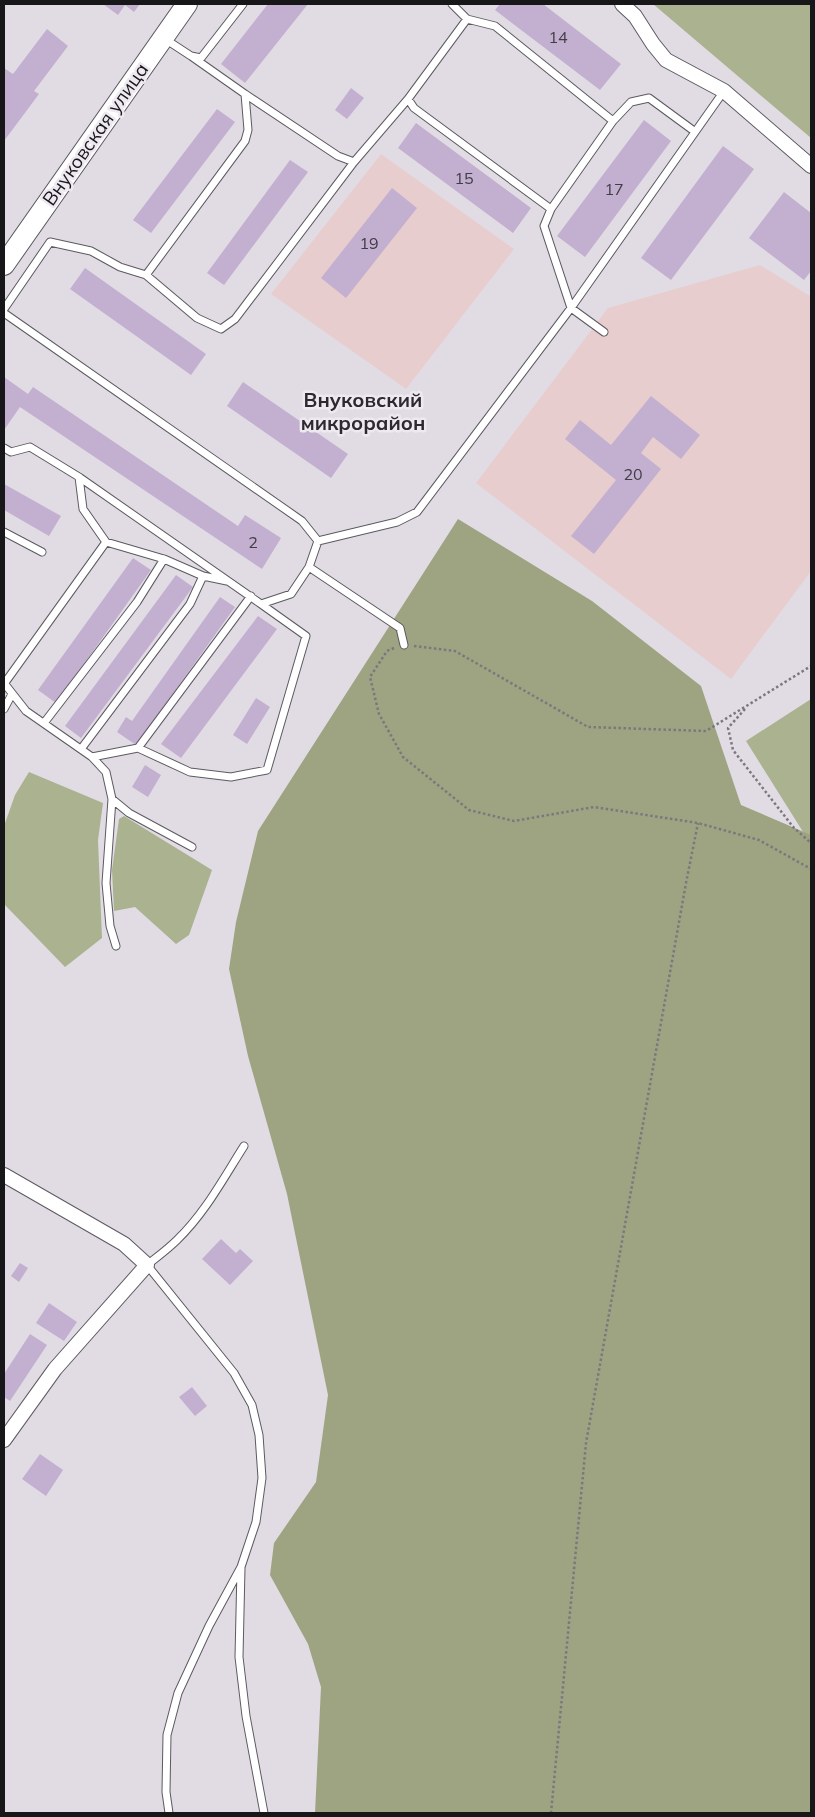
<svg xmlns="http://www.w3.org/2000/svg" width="815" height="1817" viewBox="0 0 815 1817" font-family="Mulish,sans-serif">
	<rect width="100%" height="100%" fill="#e1dce4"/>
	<path fill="#e8cdce" d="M381,154L514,249L406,389L271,294Z
		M760,265L810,296L811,295V571L731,679L476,483L608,308Z"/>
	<path fill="#abb290" d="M653,4H811V138Z
		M811,699V842L810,843L746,741Z
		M29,772L103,803L98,840L102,938L65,967L4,904V826L15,795Z
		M124,816L212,870L189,935L176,944L135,907L114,911L112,870L119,819Z"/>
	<path fill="#9ea481" d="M458,519L592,601L701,686L741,805L811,835V1813H315L321,1687L308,1644L270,1575L274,1543L316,1482L328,1395L287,1194L248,1056L229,969L236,922L258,831Z"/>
	<path fill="#c3afcf" d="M103,4H140L134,12L125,5L118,15Z
		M268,4H308L245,83L221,64Z
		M500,4H543L621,64L600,90L495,10Z
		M47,29L68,46L34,91L39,94L4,141V68L13,74Z
		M351,88L364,98L347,119L335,110Z
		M217,109L235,122L151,233L133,220Z
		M644,120L671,141L585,257L557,236Z
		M416,123L531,208L513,233L398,148Z
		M723,146L754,169L671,280L641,258Z
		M290,160L308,172L224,285L207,273Z
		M392,188L417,208L346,298L321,278Z
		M784,192L811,213V271L804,280L749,238Z
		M85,268L206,354L191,375L70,289Z
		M4,377L28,394L33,387L238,526L245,515L281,538L262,569L20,407L4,430Z
		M243,382L348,454L331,478L227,406Z
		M651,396L700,435L681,459L653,437L641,453L661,469L594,554L571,536L616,480L565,439L580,420L611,445Z
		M4,484L61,516L49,536L4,510Z
		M133,558L151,570L56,703L38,690Z
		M176,575L193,587L81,738L65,726Z
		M220,597L235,607L136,745L117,732L126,717L132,721Z
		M258,616L277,629L181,758L161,744Z
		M256,698L270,707L247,744L233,735Z
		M145,765L161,775L148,797L132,787Z
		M221,1239L236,1253L240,1249L253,1261L230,1285L202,1259Z
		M20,1263L28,1268L19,1282L11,1276Z
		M49,1303L77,1322L64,1341L36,1323Z
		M30,1334L47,1345L10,1401L4,1397V1374Z
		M192,1387L207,1406L195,1416L179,1397Z
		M40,1454L63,1470L46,1496L22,1479Z"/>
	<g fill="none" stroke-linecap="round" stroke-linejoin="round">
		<defs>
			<path id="service" d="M452,4L467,19
				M165,39L191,56L201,58L243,4
				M191,56L245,94L248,130L245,141L146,275L197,318L221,329L235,319L354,162L408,99
				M245,94L338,156L354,162
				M551,209L414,108L408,99L467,19L495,26L613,121
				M4,309L50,242L91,251L120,267L146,275
				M4,313L302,521L318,541L309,567L400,628L404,645
				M604,332L571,308L544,226L551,209L613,121L631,102L649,98L694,131
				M4,448L11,452L30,447L79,477L261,604L291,594L309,567
				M79,477L83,509L106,542
				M4,532L42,552
				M318,541L397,522L417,512L571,308L724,91
				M4,683L26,711L92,757L138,748L190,772L231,777L267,770L306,636L261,604
				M4,684L106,542L164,559L203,576L227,581
				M4,709L12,694
				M44,723L137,602L164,559
				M138,748L251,596
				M81,749L190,604L203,576
				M92,757L106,772L112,799L106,883L110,926L116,946
				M112,799L129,813L192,847
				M241,1568L239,1657L246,1716L264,1813
				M169,1813L166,1792L167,1735L178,1693L209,1626L241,1567L256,1522L262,1478L259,1435L252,1405L234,1373L147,1265C157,1257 168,1249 177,1240C205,1213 223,1179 244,1146"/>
			<path id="minor" d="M622,4L635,16L653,44L666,60L724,91L811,166
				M4,1175L124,1244L147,1265L55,1369L4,1440"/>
			<path id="secondary" d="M4,265L187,4"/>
		</defs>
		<use href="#service" stroke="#5d5960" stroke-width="9"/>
		<use href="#minor" stroke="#5d5960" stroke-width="16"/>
		<use href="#secondary" stroke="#5d5960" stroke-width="22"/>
		<path stroke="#7b787d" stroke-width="2.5" stroke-dasharray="2.5 2.5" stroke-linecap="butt" d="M414,646L455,651L588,727L706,731L811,666
			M394,648L387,651L370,677L379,714L403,757L469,810L514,821L594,807L698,823L759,840L811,869
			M745,709L728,728L733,750L794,828L811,843
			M551,1813L586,1443L686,883L698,823"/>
		<use href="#service" stroke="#fff" stroke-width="7"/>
		<use href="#minor" stroke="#fff" stroke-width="14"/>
		<use href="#secondary" stroke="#fff" stroke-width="20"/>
	</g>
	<g text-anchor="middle" stroke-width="5" stroke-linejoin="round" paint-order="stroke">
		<g font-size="16" fill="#423c46">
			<text x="558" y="43">14</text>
			<text x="464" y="184">15</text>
			<text x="614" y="195">17</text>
			<text x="369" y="249">19</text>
			<text x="633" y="480">20</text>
			<text x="253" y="548">2</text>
		</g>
		<g font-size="19" fill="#171618" stroke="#eee9f1">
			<text transform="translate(95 134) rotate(-55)" y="7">Внуковская улица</text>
		</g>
		<g font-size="20" font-weight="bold" fill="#2d292f" stroke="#eee9f1">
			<text x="363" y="407">Внуковский<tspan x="363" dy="23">микрорайон</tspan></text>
		</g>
	</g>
	<rect width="815" height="1817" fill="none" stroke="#171618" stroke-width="10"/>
</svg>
